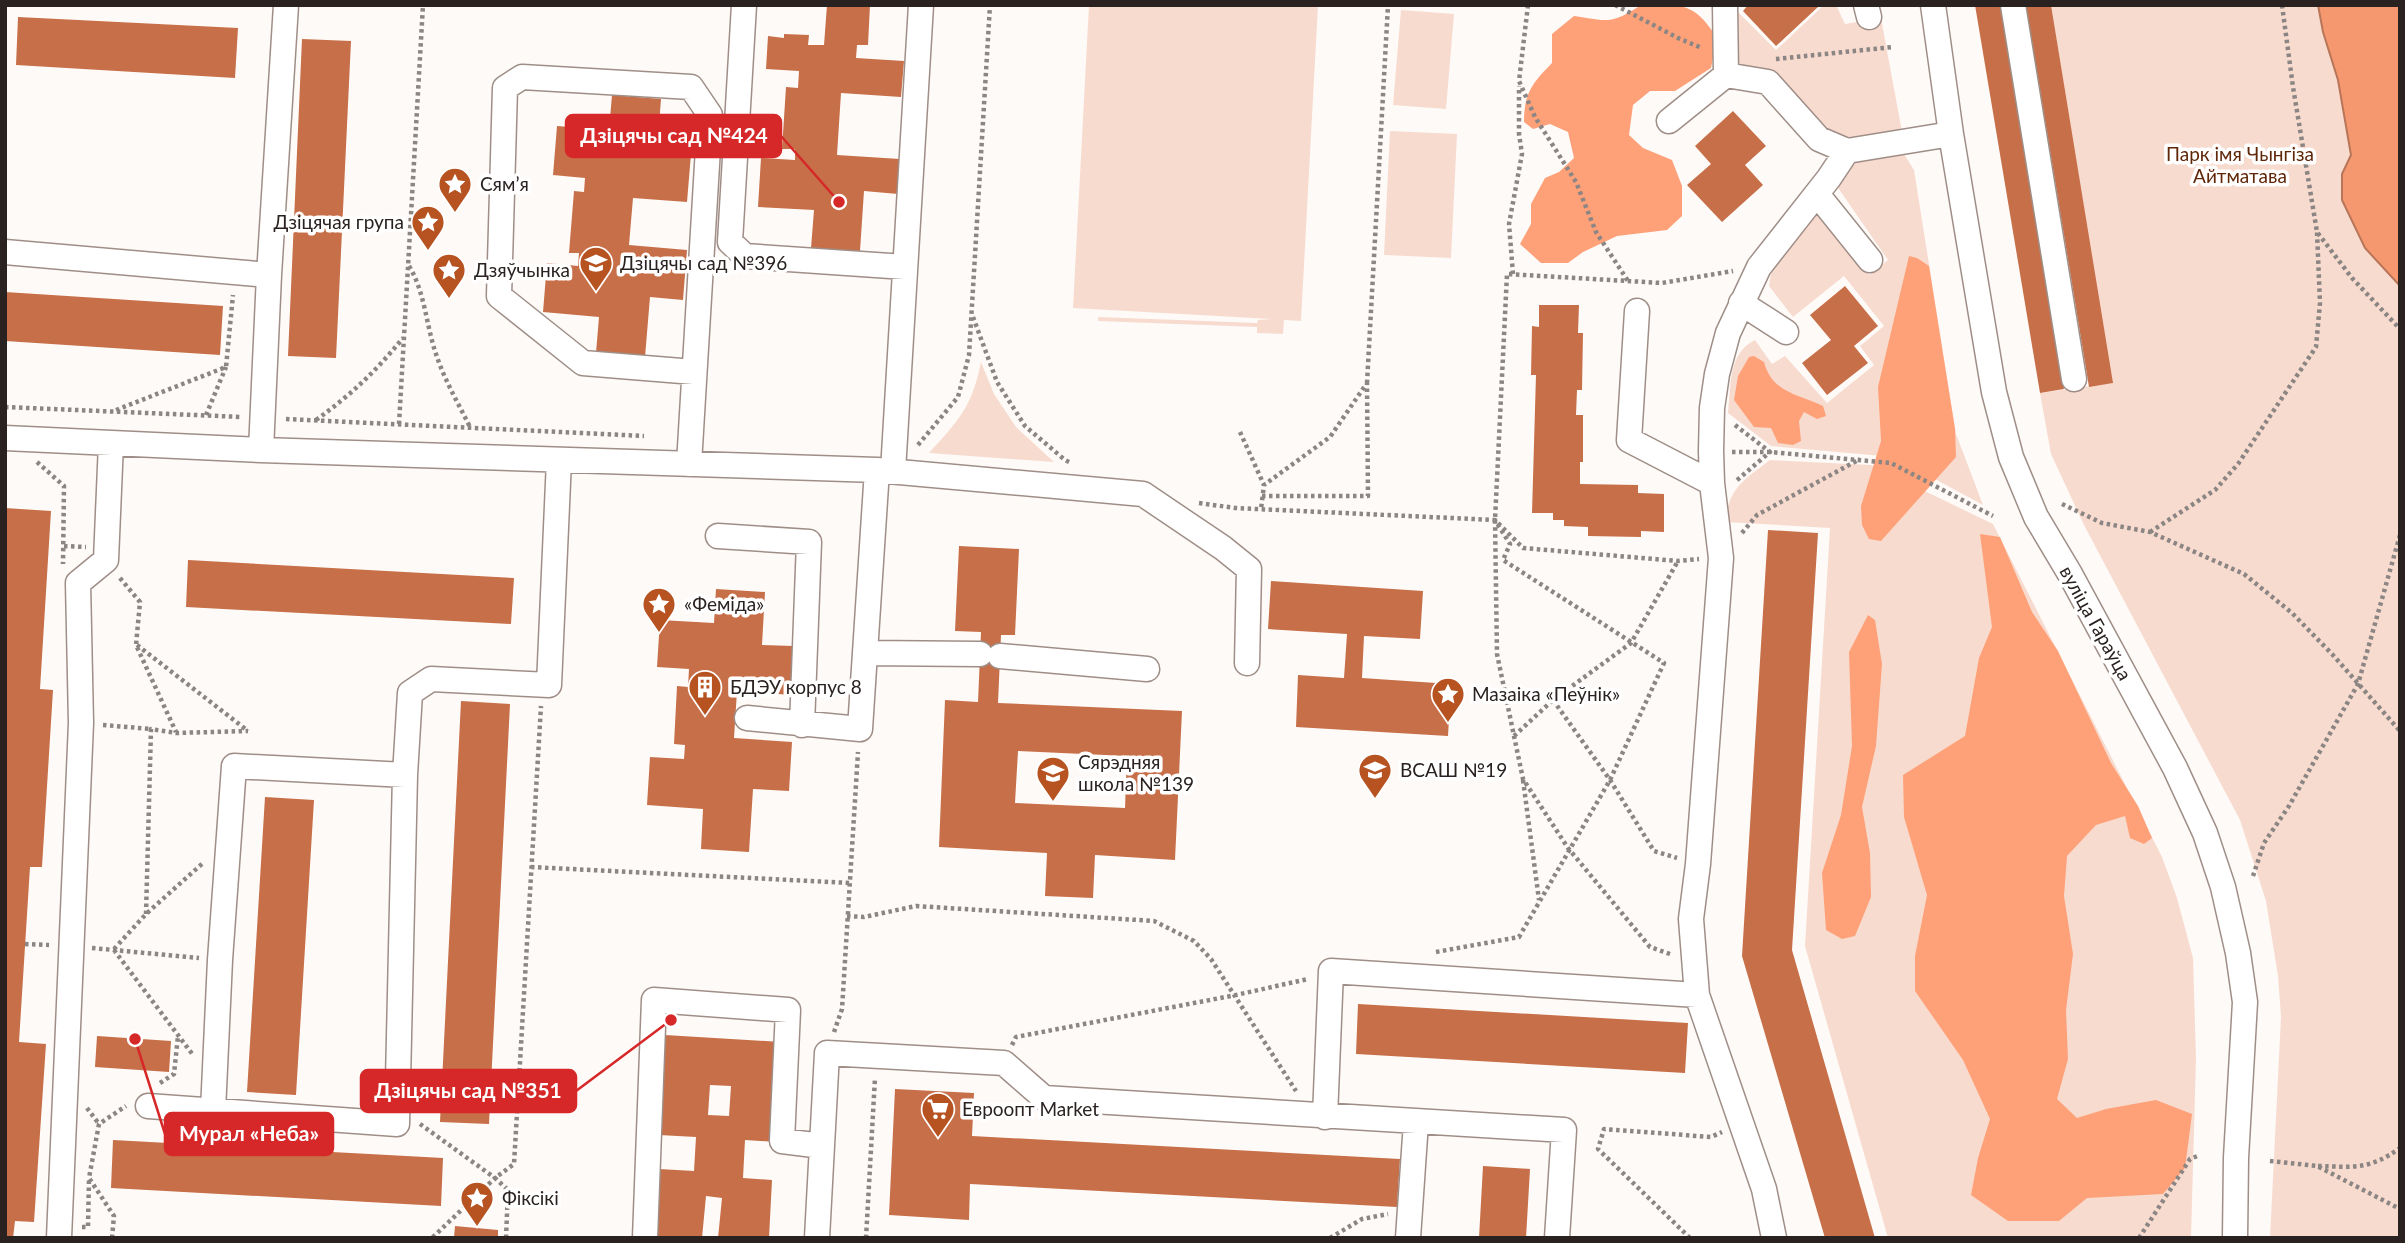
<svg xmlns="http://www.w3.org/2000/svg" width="2405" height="1243" viewBox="0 0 2405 1243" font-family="Lato,sans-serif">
	<rect width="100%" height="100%" fill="#fefaf8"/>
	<path fill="#f8dbcf" d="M1089,5H1318L1301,321L1284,320L1283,334L1257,333V327L1098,321V317L1257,323L1258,320L1271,319L1073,308Z
		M1824,5H1836L1845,24L1881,18L1902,132L1845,140L1815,125L1735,71L1737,11L1776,50Z
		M2051,5H2400V1238H2270L2281,1017L2278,976L2266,901L2240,820L2084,525L2051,454L2040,393L2112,383Z
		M1401,10L1454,14L1446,109L1393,105Z
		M1390,131L1457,134L1451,258L1384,255Z
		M1904,154L1914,170L1956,434L1983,505L1894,457L1771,446L1728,413C1731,386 1728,353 1755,340L1772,364L1785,356L1827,403L1874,365L1860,346L1884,326L1844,276L1793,317L1769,286L1772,266L1816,206L1869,275L1888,260L1836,185L1852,161Z
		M981,362L994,394L1016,427L1054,462L929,453C959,420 972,407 981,362Z
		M1770,460L1871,465L1993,524L2162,857L2177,898L2193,958L2196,1058L2191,1238H1888L1805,946L1830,528L1726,522C1727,489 1745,479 1770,460Z"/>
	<path fill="#fea178" d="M1641,5C1682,5 1693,1 1717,38L1711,68L1675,91H1650L1633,105L1629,135L1643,148L1672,160L1682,186V216L1667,230L1617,236L1583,252L1568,263H1541L1520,244L1531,224V204L1545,178L1559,172L1574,158L1568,132L1550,124L1533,129L1524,122C1524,94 1532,83 1552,63V34L1574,16C1608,21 1611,25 1641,5Z
		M1909,256L1917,258L1929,266L1955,429L1956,457L1881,541L1869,539L1862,525L1861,506L1881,441L1878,387Z
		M1754,356L1764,362C1772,393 1798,394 1823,406L1826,416L1817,419L1804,412L1799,421L1801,441L1793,445L1778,443L1771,428L1754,427L1734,400L1738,376L1749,357Z
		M1980,534L2000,537L2032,612L2058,651L2111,763L2138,806L2152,838L2144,844L2130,838L2125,816L2096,825L2067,856L2064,896L2073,954L2066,1010L2068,1059L2057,1099L2077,1118L2106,1109L2156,1100L2192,1114L2185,1168L2163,1194L2087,1198L2059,1221H2008L1971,1195L1978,1158L1990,1119L1963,1060L1915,991V956L1927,895L1904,817L1903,775L1965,736L1979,658L1992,627Z
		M1868,615L1875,620L1882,664L1876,746L1862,807L1870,853L1871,897L1855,936L1842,939L1826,930L1822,873L1841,815L1852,746L1849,652Z"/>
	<path fill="#f59870" stroke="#b87558" stroke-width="2" d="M2318,5H2400V286L2365,248L2342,200V174L2351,155L2338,80L2323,32Z"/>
	<path fill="#c76f48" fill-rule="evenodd" d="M827,5H870L868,45H857L856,58L904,61L901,97L841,93L837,155L900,159L898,194L864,191L860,251L811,248L814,210L758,207L761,158L795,160V149H782L786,87L798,88L799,71L766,69L768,36L784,38V34L809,35L808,45H824Z
		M1748,5H1816L1818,7L1776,46L1743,11Z
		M1975,5H2000L2064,389L2040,393Z
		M2026,5H2051L2113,383L2089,387Z
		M18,17L238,28L235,78L16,65Z
		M302,39L351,41L336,358L288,356Z
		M612,95L661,99L657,151L691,154L687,202L633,198L629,245L687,250L683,300L650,297L645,357L596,353L599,317L543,312L547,263L578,266L579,253H569L574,191L584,192L585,178L553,175L557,126L609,130Z
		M1733,111L1766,146L1745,165L1763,185L1722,222L1687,185L1711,164L1695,146Z
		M1845,286L1878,326L1854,346L1868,363L1827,395L1802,363L1831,340L1810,315Z
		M5,292L223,306L220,355L5,341Z
		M1539,305H1579L1578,333H1583L1582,390H1577L1576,415H1583V462H1580V484L1638,485V493L1664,494V532L1641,531V537L1588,536V527L1564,526V520H1553V513H1532L1536,375H1531L1532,326L1539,327Z
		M5,508L51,511L40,689L53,690L42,867H30L19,1042L46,1044L34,1222L15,1221L13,1238H5Z
		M1768,530L1818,533L1792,950L1875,1238H1825L1742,956Z
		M959,546L1019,549L1015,635H1001L998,703L1182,711L1175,860L1095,855L1093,898L1045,896L1047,853L939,847L945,700L978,702L981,632L955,631ZM1018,751L1127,756L1125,808L1015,803Z
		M188,560L514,578L511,624L186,607Z
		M1271,581L1423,591L1420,639L1364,636L1362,678L1451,684L1448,736L1296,727L1298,675L1344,678L1347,634L1268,629Z
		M716,589L765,592L762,645L794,646L791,695L737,691L734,738L792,742L789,791L753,789L749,852L701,849L703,809L647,805L650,757L684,759L685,745L674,744L677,686L688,687L689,669L657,667L660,620L714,623Z
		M461,701L510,704L489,1124L440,1122Z
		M265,797L314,800L296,1095L247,1092Z
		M1358,1004L1688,1023L1685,1073L1356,1054Z
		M665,1035L781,1042L776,1142L745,1140L743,1178L772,1180L769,1238H718L722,1198L706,1196L702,1238H655L659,1169L694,1171L696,1137L659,1135ZM710,1085L731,1086L729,1116L708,1115Z
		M97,1036L171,1041L169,1072L95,1067Z
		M895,1089L974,1093L972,1136L1400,1159L1397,1207L970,1184L969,1220L889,1215Z
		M113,1140L443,1158L441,1206L111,1188Z
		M1483,1166L1530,1169L1526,1238H1479Z
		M455,1226L498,1230V1238H454Z"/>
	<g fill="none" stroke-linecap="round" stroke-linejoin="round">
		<defs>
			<path id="minor" d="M744,5L730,242L745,256L905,267
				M1725,5L1726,75
				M1866,5L1869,17
				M1933,5L1951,134L1994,392L2011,457L2036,517L2070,574L2175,768L2205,833L2223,887L2238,953L2245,1002L2236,1158L2235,1238
				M2013,5L2074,379
				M1669,121L1726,75L1768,82L1819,139L1847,151L1951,134
				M1817,194L1870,260
				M5,252L269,275
				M1741,303L1786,332
				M1637,311L1629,440L1712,483
				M5,438L261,450L877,470L860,729L747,718
				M261,450L269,275L286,5
				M689,464L710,115L691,87L522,77L505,88L499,296L583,363L694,372
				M877,470L1143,494L1223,548L1249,569L1247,663
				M893,471L921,5
				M718,536L809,542L802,725
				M866,653L980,654
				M1000,656L1147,669
				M148,1106L397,1124L405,775L410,693L431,679L549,685L559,460
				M213,1111L220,960L234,766L405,775
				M1325,1117L1331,971L1697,995
				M59,1238L81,723L78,583L106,560L111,443
				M645,1238L654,1000L788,1010L782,1141L822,1146
				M817,1238L827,1053L1004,1063L1044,1098L1564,1130L1557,1238
				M1408,1238L1416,1122
				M1774,1238L1764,1189L1697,995L1691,919L1698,864L1721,558L1712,483L1711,451L1712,408L1717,374L1728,333L1759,267L1829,178L1847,151"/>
		</defs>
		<use href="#minor" stroke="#9f8e87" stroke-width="27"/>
		<path stroke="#8b8583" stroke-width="4.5" stroke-dasharray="3.5 3.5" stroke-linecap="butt" d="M1528,5L1519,81L1535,117L1576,182L1596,232L1628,281
			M1615,5L1680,39L1702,48
			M2282,5L2293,87L2317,232L2352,278L2400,329
			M1776,59L1893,47
			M409,266C425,292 426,325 436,354C444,379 458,403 470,427
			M1513,274L1509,224L1522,154L1519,134V86
			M973,317L997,382L1025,426L1065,460L1071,463
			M1367,383L1388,5
			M5,407L242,417
			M116,410L226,367L233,295
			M206,415L226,367
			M286,419L644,436
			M316,420C352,394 375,372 403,338
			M399,424L423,5
			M1735,425L1770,452L1736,481
			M1240,432L1264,485L1261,509
			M918,445L958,397L969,355L990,5
			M1732,452H1770L1891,463L1993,516
			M37,462L64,486L63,564
			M1262,496H1368L1367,383L1330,437L1264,485
			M1199,503L1235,508L1495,520L1523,548L1678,561L1699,559
			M2062,504L2102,523L2150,532L2244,574L2292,613L2332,654L2400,731
			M2150,532L2215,490L2238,464L2316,347L2320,303L2317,232
			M1742,533L1757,515L1860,459
			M64,546L86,547
			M120,578L140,602L136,645L176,732
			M137,645L248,731
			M1553,700L1610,780L1654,851L1677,858
			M103,725L151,729
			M1514,736L1553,700L1631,643L1678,561
			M1523,780L1539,900
			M531,867L850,883
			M2253,876L2264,843L2289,806L2358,684L2400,535
			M146,914L151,729L176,733L248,731
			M847,916L864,917L916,906L1154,921L1194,941L1211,959L1296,1091
			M25,944L49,945
			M92,948L199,958
			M114,949L146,914L203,863
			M114,950L193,1055
			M1436,952L1519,937L1610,780L1664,663L1503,560L1510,544L1495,520
			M1670,954L1650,947L1568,848L1523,779L1514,736L1497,654L1495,520L1507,274L1662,283L1733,271
			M834,1032L842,1009L858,752
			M1012,1045L1016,1037L1236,995L1308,979
			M160,1083L174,1074L178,1036
			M87,1108L99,1124
			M420,1124L495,1178L432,1238
			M2270,1161L2317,1166L2400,1209
			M2318,1166C2354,1167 2369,1170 2400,1148
			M82,1227H88L89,1179
			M112,1238L114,1216L89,1178L99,1124L126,1106
			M506,1238L508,1190L495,1178L514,1164L541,706
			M866,1238L875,1078
			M1330,1238L1362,1219L1388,1214
			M1690,1238L1598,1149L1604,1129L1711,1137L1722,1132
			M2139,1238L2190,1159L2200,1155"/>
		<use href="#minor" stroke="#fff" stroke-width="24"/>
	</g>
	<defs>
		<symbol id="sight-pin" viewBox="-11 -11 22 30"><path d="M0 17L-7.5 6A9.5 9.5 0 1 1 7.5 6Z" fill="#b75321" stroke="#fff"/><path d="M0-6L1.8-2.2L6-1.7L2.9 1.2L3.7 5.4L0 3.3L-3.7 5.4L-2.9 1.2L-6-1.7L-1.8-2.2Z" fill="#fff"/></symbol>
		<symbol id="school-pin" viewBox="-11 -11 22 30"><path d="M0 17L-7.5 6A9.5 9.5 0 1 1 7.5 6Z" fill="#b75321" stroke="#fff"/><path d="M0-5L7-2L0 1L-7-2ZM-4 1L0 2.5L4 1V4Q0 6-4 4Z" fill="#fff"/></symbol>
		<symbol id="building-pin" viewBox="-11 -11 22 30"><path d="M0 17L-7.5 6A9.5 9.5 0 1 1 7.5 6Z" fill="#b75321" stroke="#fff"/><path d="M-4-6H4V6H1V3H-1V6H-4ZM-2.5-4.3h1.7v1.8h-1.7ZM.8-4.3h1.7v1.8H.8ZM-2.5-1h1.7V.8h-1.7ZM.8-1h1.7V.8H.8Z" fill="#fff"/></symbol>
		<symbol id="supermarket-pin" viewBox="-11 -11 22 30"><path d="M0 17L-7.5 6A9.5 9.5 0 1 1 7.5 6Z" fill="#b75321" stroke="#fff"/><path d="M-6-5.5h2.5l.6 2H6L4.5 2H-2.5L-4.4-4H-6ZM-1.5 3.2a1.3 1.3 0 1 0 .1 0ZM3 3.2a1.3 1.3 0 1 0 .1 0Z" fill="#fff"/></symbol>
	</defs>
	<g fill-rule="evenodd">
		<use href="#sight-pin" x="436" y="165" width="38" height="52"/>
		<use href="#sight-pin" x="409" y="203" width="38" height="52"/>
		<use href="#school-pin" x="577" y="244" width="38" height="52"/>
		<use href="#sight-pin" x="430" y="251" width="38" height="52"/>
		<use href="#sight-pin" x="640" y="585" width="38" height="52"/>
		<use href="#building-pin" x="686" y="668" width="38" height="52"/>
		<use href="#sight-pin" x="1429" y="675" width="38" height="52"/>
		<use href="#school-pin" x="1356" y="751" width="38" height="52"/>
		<use href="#school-pin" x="1034" y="754" width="38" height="52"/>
		<use href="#supermarket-pin" x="919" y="1090" width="38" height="52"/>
		<use href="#sight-pin" x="458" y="1179" width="38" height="52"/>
	</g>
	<g text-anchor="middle" stroke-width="7" stroke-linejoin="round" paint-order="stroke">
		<g font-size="19" fill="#5f2608" stroke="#fff">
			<text x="2240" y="161">Парк імя Чынгіза<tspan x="2240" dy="22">Айтматава</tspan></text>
		</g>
		<g font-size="19" fill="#292220" stroke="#fff" text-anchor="start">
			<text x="480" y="191">Сямʼя</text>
			<text x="404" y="229" text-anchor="end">Дзіцячая група</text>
			<text x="620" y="270">Дзіцячы сад №396</text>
			<text x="474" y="277">Дзяўчынка</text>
			<text x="684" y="611">«Феміда»</text>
			<text x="730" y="694">БДЭУ корпус 8</text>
			<text x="1472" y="701">Мазаіка «Пеўнік»</text>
			<text x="1078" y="769">Сярэдняя<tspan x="1078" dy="22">школа №139</tspan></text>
			<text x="1400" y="777">ВСАШ №19</text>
			<text x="962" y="1116">Евроопт Market</text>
			<text x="502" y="1205">Фіксікі</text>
		</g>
		<g font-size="19" fill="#292220" stroke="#fff">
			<text transform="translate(2096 623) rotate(61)" y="7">вуліца Гараўца</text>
		</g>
	</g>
	<path fill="none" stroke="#d62828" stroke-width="2.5" d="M839 202L781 136M671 1020L576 1091M135 1039L165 1134"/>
	<g fill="#d62828" stroke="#fff" stroke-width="2.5">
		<circle cx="839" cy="202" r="7"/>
		<circle cx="671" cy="1020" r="7"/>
		<circle cx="135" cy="1039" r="7"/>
	</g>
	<g fill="#d62828" stroke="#d62828" stroke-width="2.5">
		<rect x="566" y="115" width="215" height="42" rx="7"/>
		<rect x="361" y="1070" width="215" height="42" rx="7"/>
		<rect x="165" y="1113" width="168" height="42" rx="7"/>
	</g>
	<g font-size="21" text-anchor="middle" font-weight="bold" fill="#fff">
		<text x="674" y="143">Дзіцячы сад №424</text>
		<text x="468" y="1098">Дзіцячы сад №351</text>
		<text x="249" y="1141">Мурал «Неба»</text>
	</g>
	<rect width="2405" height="1243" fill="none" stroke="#292220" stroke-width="14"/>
</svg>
